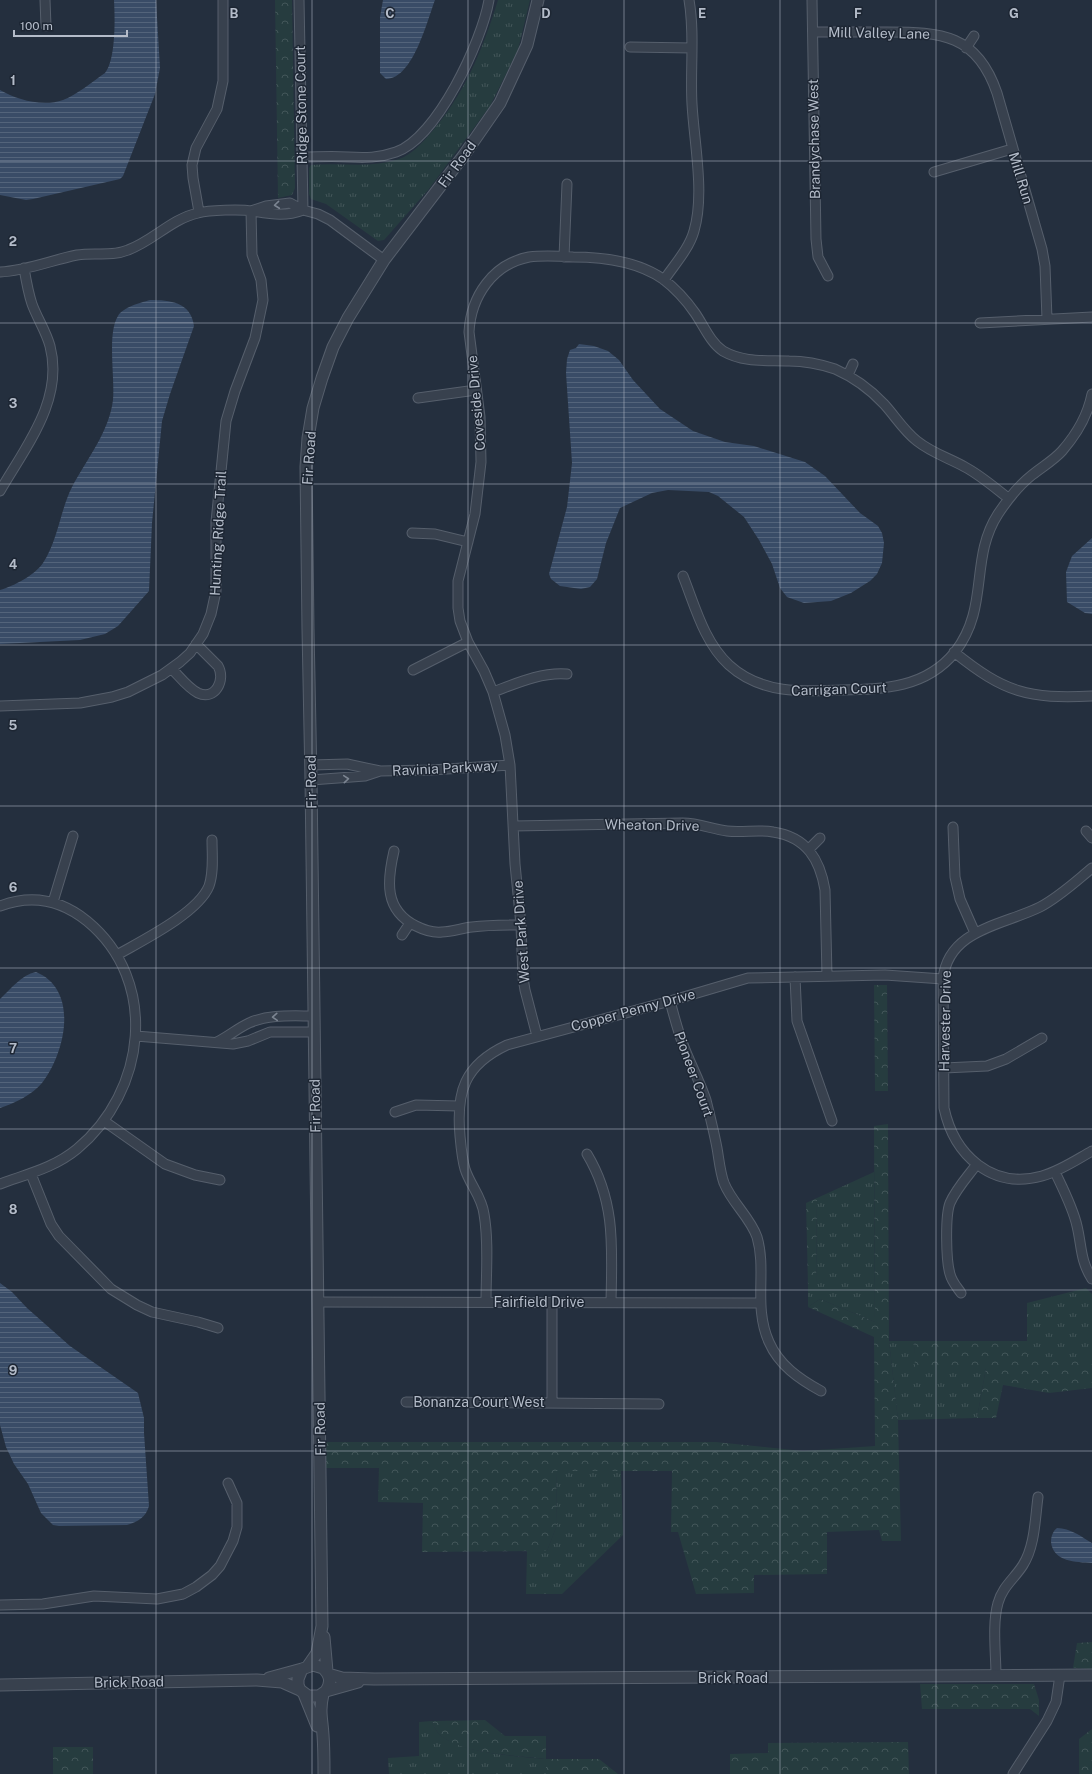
<svg xmlns="http://www.w3.org/2000/svg" width="1092" height="1774" viewBox="0 0 1092 1774" font-family="'Public Sans',sans-serif">
	<defs>
		<pattern id="grass-tufts" width="24" height="20" patternUnits="userSpaceOnUse"><rect width="24" height="20" fill="#263c3f"/><path d="M3 7l-1-3M5 7V3M7 7l1-3M15 17l-1-3M17 17v-4M19 17l1-3" fill="none" stroke="#435659"/></pattern>
		<pattern id="forest-crowns" width="20" height="18" patternUnits="userSpaceOnUse"><rect width="20" height="18" fill="#263c3f"/><path d="M2 6a3 3 0 1 1 6 0M12 15a3 3 0 1 1 6 0" fill="none" stroke="#435659"/></pattern>
		<pattern id="water-rules" width="6" height="5" patternUnits="userSpaceOnUse"><rect width="6" height="5" fill="#394c67"/><path d="M0 2.5h6" fill="none" stroke="#53647b"/></pattern>
	</defs>
	<rect width="100%" height="100%" fill="#242f3e"/>
	<path fill="url(#grass-tufts)" d="M498,0H530L518,50L490,106L429,189L384,240L378,241L326,204L311,199L309,194V168L311,165C341,162 370,169 399,159C411,155 421,144 429,135C464,96 483,49 498,0Z
		M874,1172L875,1322L820,1299L808,1307V1286H816L817,1198Z
		M1086,1288L1092,1294V1359H1027V1303Z
		M889,1341H914L916,1368H986L977,1418L898,1420Z
		M621,1470L623,1535L562,1594H526L527,1551H547L557,1525L556,1471Z
		M432,1721C434,1725 436,1732 440,1735C464,1754 516,1756 546,1759V1774H389L388,1758L419,1756V1722Z"/>
	<path fill="url(#forest-crowns)" d="M275,0H292L295,188L292,195L278,198Z
		M874,985H887L888,1091H875Z
		M888,1124L889,1341L898,1420L901,1541H882L879,1530L827,1532V1574L754,1575V1593L696,1594L678,1532H671L672,1471H556L557,1525L547,1551L422,1552L423,1503L378,1502L379,1468H326L325,1442H716L803,1451L875,1446L874,1337L808,1307L820,1299L875,1322L874,1126Z
		M817,1198L816,1286H808L806,1203Z
		M914,1341H1027V1359H1092V1388L1049,1393L1003,1385L996,1418H977L986,1368H915Z
		M1092,1642V1669L1073,1668L1077,1643Z
		M920,1684H1034L1039,1700V1716L1030,1709H922Z
		M485,1720L505,1736H546V1759H599L618,1774H546V1759C516,1755 464,1755 440,1735C436,1732 434,1725 432,1721Z
		M1092,1729V1774H1079V1739Z
		M908,1742L909,1774H730V1754L768,1753V1743Z
		M53,1747H93V1774H53Z"/>
	<path fill="url(#water-rules)" d="M114,0H156L160,68L155,94L123,176L120,179L33,199L26,200L0,195V90C17,100 43,107 63,100C77,95 93,81 105,73C116,59 115,18 114,0Z
		M383,0H435C427,21 413,79 386,79L380,73V17Z
		M150,300C170,300 191,302 194,326L170,394L162,421L152,523L149,591L118,626L105,634L80,640L0,644V590C14,586 35,575 43,563C58,540 60,511 72,487C87,459 109,432 113,400C115,377 107,333 118,316C123,307 140,303 150,300Z
		M579,344L594,346L608,351L619,360L633,380L660,409L693,431L725,442L754,446L805,462L825,476L860,513L878,526L882,533L884,543L882,563L877,574L870,581L851,593L831,601L804,603L787,597L780,588L772,564L759,540L744,517L718,496L709,492L668,490L652,493L620,508L606,543L597,579L590,587L581,589L560,586L551,579L549,574L567,507L572,463L566,373L567,359L570,350L576,348Z
		M1092,538V614L1085,613L1067,602L1066,572L1072,556Z
		M36,972C80,990 65,1054 42,1083C32,1095 15,1103 0,1108V999C11,989 21,975 36,972Z
		M0,1283L12,1292L27,1308L70,1346L138,1393L144,1418V1433L149,1506C146,1517 138,1522 127,1525L59,1526L53,1525L41,1513L28,1484L14,1464L6,1447L0,1425Z
		M1057,1528C1070,1528 1082,1537 1092,1543V1563C1076,1562 1053,1562 1051,1542C1051,1536 1053,1531 1057,1528Z"/>
	<g fill="none" stroke-linecap="round" stroke-linejoin="round">
		<defs>
			<path id="minor" d="M45,0L46,26
				M299,0L303,210
				M812,0L816,239L818,257L828,276
				M813,32C838,32 862,32 887,32C941,32 977,34 997,93L1042,249L1045,266L1047,319
				M630,47L692,48
				M966,48L974,36
				M302,157C317,157 332,156 348,157C365,158 379,158 396,152C437,138 482,41 489,0
				M934,172L1012,149
				M251,211L266,206L290,203L303,210L318,214L330,220L384,260
				M199,212L193,178L192,165L196,148L217,109L223,81V0
				M564,257L567,184
				M0,272C26,271 52,260 77,255C95,252 111,257 128,250C153,241 171,219 198,213C209,210 241,209 252,211C271,214 285,217 303,210
				M664,280C674,265 689,249 694,231C705,194 694,142 692,104C690,69 695,34 689,0
				M980,323L1092,317
				M848,375L853,364
				M418,398L476,390
				M0,491C26,446 64,400 50,346C46,331 37,318 32,304C28,292 26,280 24,268
				M412,533L435,534L468,542
				M683,576C695,606 704,642 729,665C761,694 802,692 842,690C884,689 926,688 955,652C990,607 969,559 998,514C1008,499 1018,486 1032,475C1042,467 1054,460 1062,451C1076,435 1088,414 1092,394
				M954,652C1005,693 1028,699 1092,696
				M172,669C179,676 188,688 198,693C215,701 226,680 218,666L196,644
				M413,670L468,642
				M493,692C517,683 541,672 567,674
				M0,706L80,703L112,697L128,692L162,675L180,662L190,653L203,634L211,614L216,591V522L226,421L235,391L255,338L263,300L261,280L252,255L251,211
				M311,765L347,764L380,771L431,770L510,765
				M311,780L365,776L380,771
				M513,826L683,823C698,823 712,829 727,831C743,833 758,829 773,832C807,837 820,860 825,890L827,976
				M953,827L955,877L960,899L975,933
				M1086,831L1092,838
				M809,849L820,838
				M394,851C387,881 384,910 416,926C424,930 433,933 442,932C452,932 462,928 472,927C489,925 505,925 521,925
				M1092,868C1075,882 1059,897 1040,907C1004,925 948,929 943,979L944,1108C954,1155 992,1190 1042,1176C1060,1171 1076,1160 1092,1151
				M53,902L73,836
				M0,906C32,894 61,900 87,921C160,981 146,1092 77,1149C54,1168 27,1174 0,1184
				M402,935L410,923
				M117,955C143,940 198,913 209,886C214,872 212,855 212,840
				M795,977L797,1021L832,1121
				M670,1001C674,1016 678,1032 684,1047C691,1065 700,1082 706,1100C710,1116 714,1132 717,1148C719,1159 720,1172 724,1183C732,1203 750,1217 757,1237C767,1271 753,1306 769,1342C779,1365 799,1379 821,1391
				M136,1036L233,1044L248,1041L270,1032H314
				M537,1036L525,990L523,978L521,925L515,864L510,765L505,735L493,692L484,671L468,642L460,621L458,608V581L475,514L481,462L480,417L469,332C471,296 493,264 529,257C544,255 559,256 573,257C604,257 637,261 663,279C676,289 686,300 695,313C704,326 710,342 723,351C744,363 766,360 789,361C804,361 820,364 835,369C853,377 870,389 884,404C895,416 904,431 917,441C932,453 949,458 965,467C980,475 994,487 1008,498
				M217,1042C229,1036 238,1028 249,1023C269,1014 292,1016 314,1016
				M944,1068L987,1066L1006,1059L1042,1038
				M395,1112L416,1105L459,1106
				M104,1121L165,1164L195,1175L220,1180
				M587,1154C616,1202 612,1249 611,1302
				M1055,1172C1063,1189 1073,1208 1077,1226C1082,1247 1080,1260 1092,1279
				M31,1174L51,1224L59,1236L111,1289L137,1305L152,1312L198,1322L218,1328
				M961,1293C957,1287 952,1282 950,1274C946,1261 945,1216 950,1203C956,1189 968,1176 977,1164
				M319,1302L760,1303
				M486,1302C486,1273 489,1242 484,1214C482,1197 470,1185 465,1169C462,1159 461,1147 460,1136C456,1092 464,1065 507,1045L670,1001L748,978L885,975L943,979
				M406,1402L659,1404
				M552,1403V1302
				M0,1605L43,1604L94,1596L157,1599L183,1594L196,1587L212,1575L220,1566L233,1541L237,1527V1503L228,1483
				M996,1676C996,1654 992,1624 998,1603C1002,1587 1015,1578 1023,1565C1035,1546 1035,1519 1038,1497
				M1013,1774L1047,1721L1056,1702L1060,1675"/>
			<path id="tertiary" d="M324,1637L327,1671
				M308,1666L317,1653L322,1626L311,780L308,629L306,467L308,438L313,408L322,378L333,347L348,318L384,260L464,155L500,103L527,45L538,0
				M328,1674L342,1678L374,1679L1092,1675
				M269,1678L302,1669
				M0,1685L257,1680L282,1682L300,1690
				M326,1691C332,1682 330,1675 323,1668L313,1665L302,1669L298,1679V1685L300,1690L308,1696H319L326,1691L358,1682
				M304,1694L317,1726
				M323,1694C319,1712 322,1718 323,1735C324,1748 324,1761 324,1774"/>
		</defs>
		<use href="#minor" stroke="#565f6c" stroke-width="11"/>
		<use href="#tertiary" stroke="#565f6c" stroke-width="13"/>
		<use href="#minor" stroke="#38414e" stroke-width="9"/>
		<use href="#tertiary" stroke="#38414e" stroke-width="11"/>
	</g>
	<defs><path id="oneway-chevron" d="M-2-3.5L2.5 0L-2 3.5" fill="none" stroke-width="1.6" stroke-linecap="round" stroke-linejoin="round"/></defs>
	<g stroke="#7c8592">
		<use href="#oneway-chevron" transform="translate(277 205) rotate(174)"/>
		<use href="#oneway-chevron" transform="translate(346 779) rotate(-5)"/>
		<use href="#oneway-chevron" transform="translate(275 1017) rotate(176)"/>
	</g>
	<path fill="none" stroke="#b4bcc9" stroke-width="1" stroke-opacity="0.55" d="M156,0V1774M312,0V1774M468,0V1774M624,0V1774M780,0V1774M936,0V1774M0,161H1092M0,323H1092M0,484H1092M0,645H1092M0,806H1092M0,968H1092M0,1129H1092M0,1290H1092M0,1451H1092M0,1613H1092"/>
	<g text-anchor="middle" stroke-width="3" stroke-linejoin="round" paint-order="stroke">
		<g font-size="14" fill="#b4bcc9" stroke="#1d2633">
			<text transform="translate(879 33) rotate(1)" y="5">Mill Valley Lane</text>
			<text transform="translate(301 105) rotate(-91)" y="5">Ridge Stone Court</text>
			<text transform="translate(814 139) rotate(-91)" y="5">Brandychase West</text>
			<text transform="translate(457 164) rotate(-54)" y="5">Fir Road</text>
			<text transform="translate(1021 178) rotate(73)" y="5">Mill Run</text>
			<text transform="translate(476 403) rotate(-95)" y="5">Coveside Drive</text>
			<text transform="translate(309 458) rotate(-86)" y="5">Fir Road</text>
			<text transform="translate(218 533) rotate(-87)" y="5">Hunting Ridge Trail</text>
			<text transform="translate(839 689) rotate(-2)" y="5">Carrigan Court</text>
			<text transform="translate(445 768) rotate(-3)" y="5">Ravinia Parkway</text>
			<text transform="translate(311 782) rotate(-91)" y="5">Fir Road</text>
			<text transform="translate(652 825) rotate(1)" y="5">Wheaton Drive</text>
			<text transform="translate(521 932) rotate(-94)" y="5">West Park Drive</text>
			<text transform="translate(633 1010) rotate(-15)" y="5">Copper Penny Drive</text>
			<text transform="translate(945 1021) rotate(-89)" y="5">Harvester Drive</text>
			<text transform="translate(694 1074) rotate(70)" y="5">Pioneer Court</text>
			<text transform="translate(315 1106) rotate(-91)" y="5">Fir Road</text>
			<text x="539" y="1307">Fairfield Drive</text>
			<text x="479" y="1407">Bonanza Court West</text>
			<text transform="translate(320 1429) rotate(-91)" y="5">Fir Road</text>
			<text x="733" y="1683">Brick Road</text>
			<text transform="translate(129 1682) rotate(-1)" y="5">Brick Road</text>
		</g>
	</g>
	<g font-size="13" text-anchor="middle" font-weight="bold" fill="#b4bcc9" stroke="#1d2633" stroke-width="3" stroke-linejoin="round" paint-order="stroke">
		<text x="234" y="18">B</text>
		<text x="390" y="18">C</text>
		<text x="546" y="18">D</text>
		<text x="702" y="18">E</text>
		<text x="858" y="18">F</text>
		<text x="1014" y="18">G</text>
		<text x="13" y="85">1</text>
		<text x="13" y="246">2</text>
		<text x="13" y="408">3</text>
		<text x="13" y="569">4</text>
		<text x="13" y="730">5</text>
		<text x="13" y="892">6</text>
		<text x="13" y="1053">7</text>
		<text x="13" y="1214">8</text>
		<text x="13" y="1375">9</text>
	</g>
	<path d="M14 30v6h113v-6" fill="none" stroke="#b4bcc9" stroke-width="2"/>
	<text x="20" y="30" font-size="12" fill="#b4bcc9" stroke="#1d2633" stroke-width="3" paint-order="stroke">100 m</text>
</svg>
